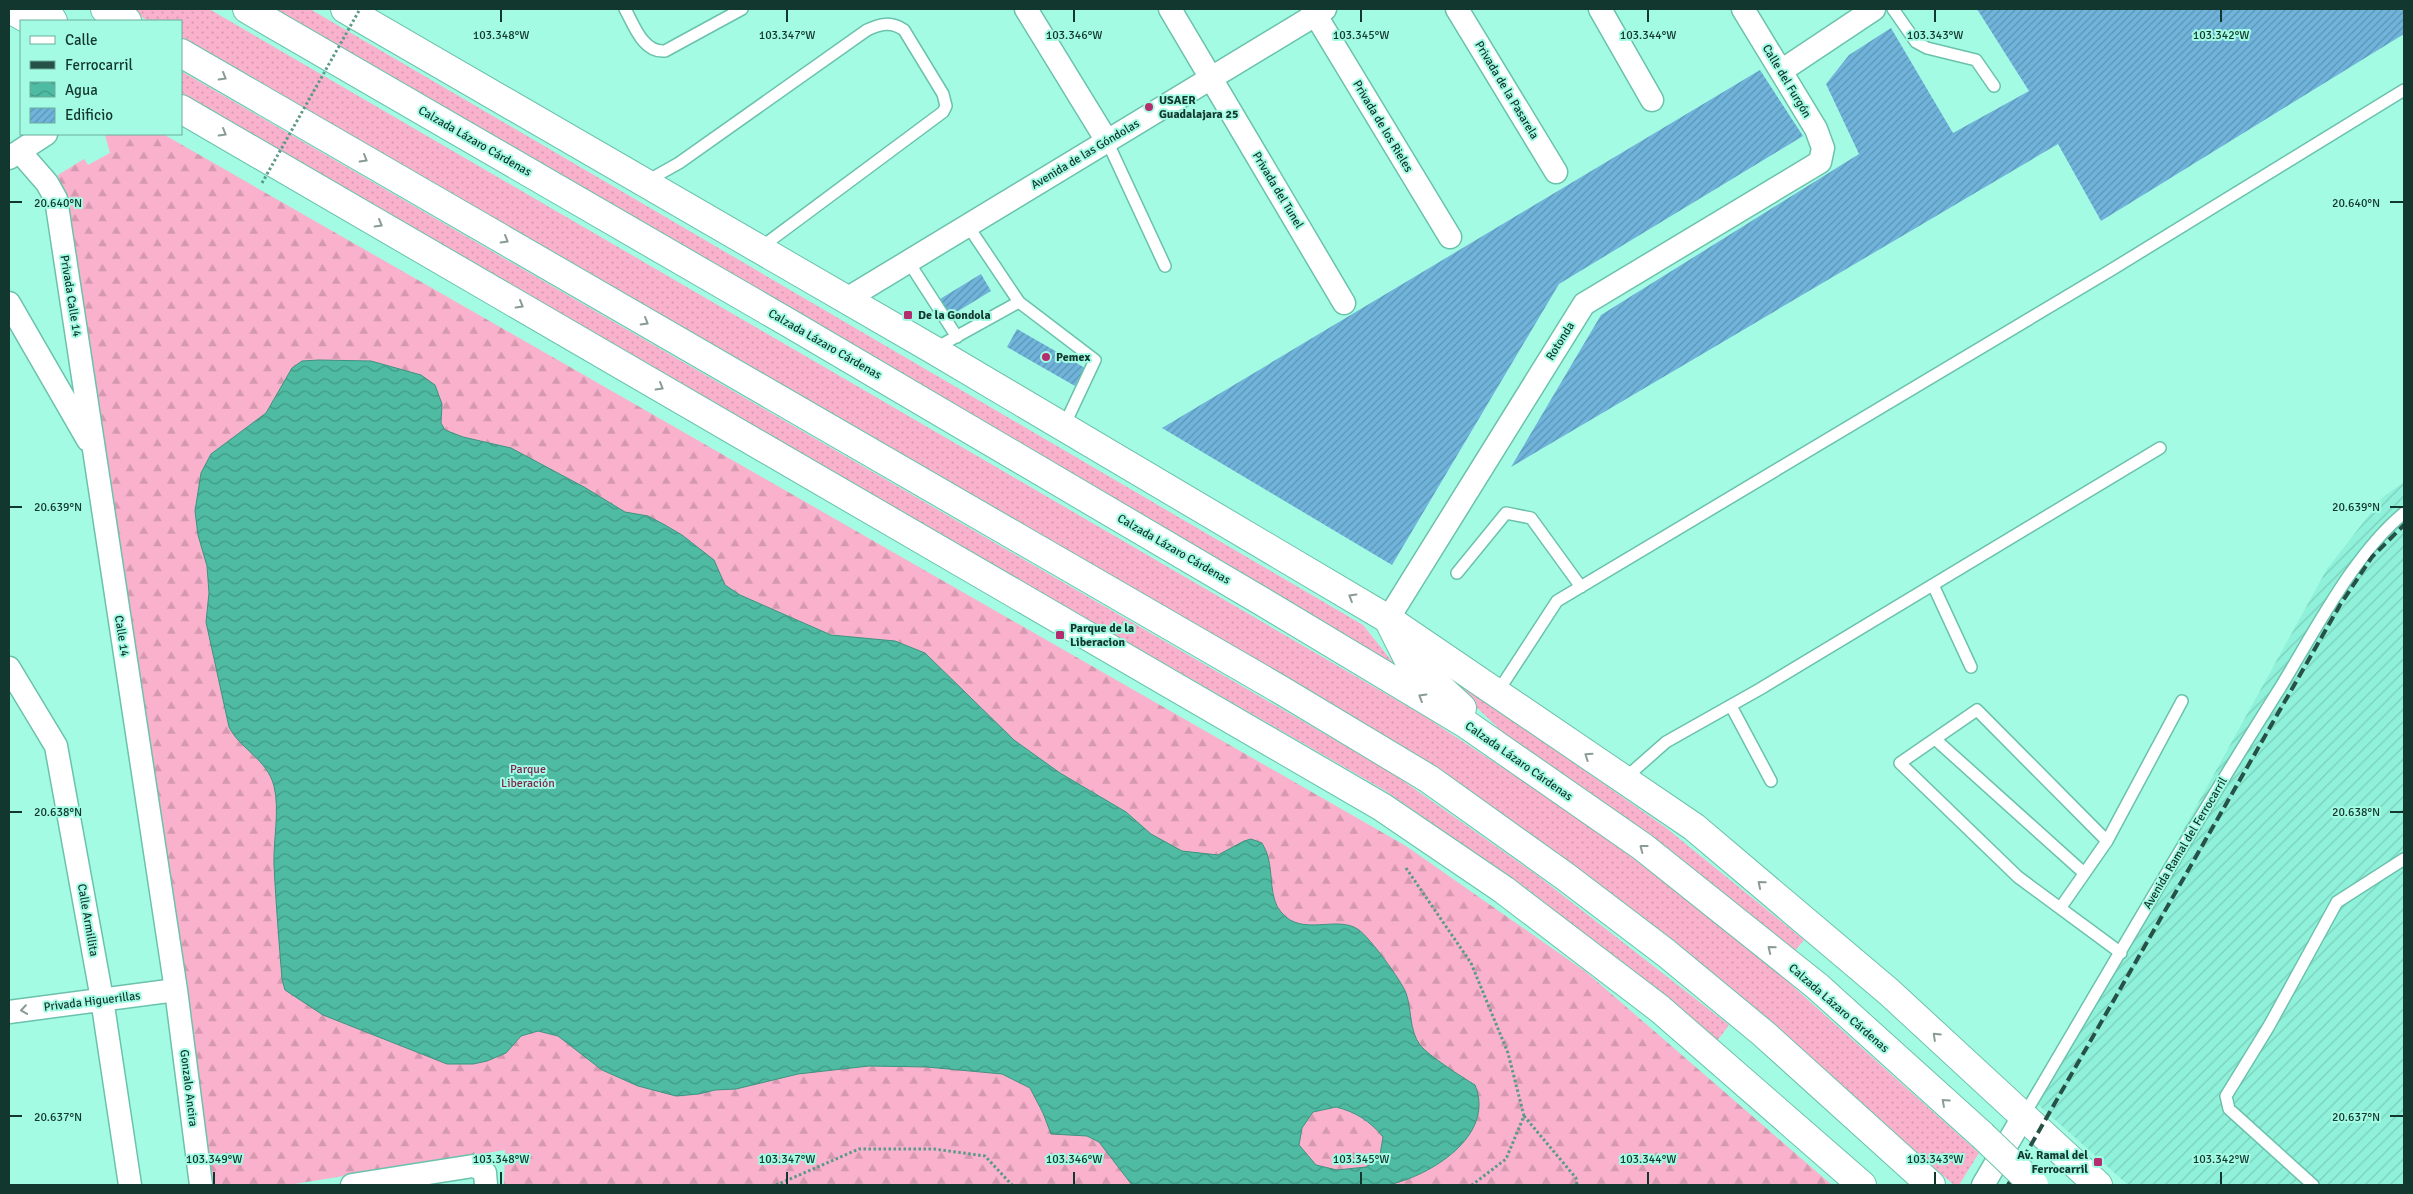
<svg xmlns="http://www.w3.org/2000/svg" width="2413" height="1194" viewBox="0 0 2413 1194" font-family="Signika,sans-serif">
	<defs>
		<pattern id="industrial-furrows" width="10" height="10" patternUnits="userSpaceOnUse" patternTransform="scale(1.25)"><rect width="10" height="10" fill="#8ff1d9"/><path d="M-1 1l2-2M0 10L10 0M9 11l2-2" fill="none" stroke="#7acfbb"/></pattern>
		<pattern id="forest-firs" width="22" height="20" patternUnits="userSpaceOnUse" patternTransform="scale(1.25)"><rect width="22" height="20" fill="#fab1cb"/><path d="M5 1l3.5 6h-7zM16 11l3.5 6h-7z" fill="#d599af"/></pattern>
		<pattern id="garden-dots" width="8" height="8" patternUnits="userSpaceOnUse" patternTransform="scale(1.25)"><rect width="8" height="8" fill="#fab1cb"/><path d="M2 2h.1M6 6h.1" fill="none" stroke="#d599af" stroke-width="1.8" stroke-linecap="round"/></pattern>
		<pattern id="water-waves" width="16" height="10" patternUnits="userSpaceOnUse" patternTransform="scale(1.25)"><rect width="16" height="10" fill="#4fbba3"/><path d="M0 5q4-4 8 0t8 0" fill="none" stroke="#409985"/></pattern>
		<pattern id="building-hatch" width="6" height="6" patternUnits="userSpaceOnUse" patternTransform="scale(1.25)"><rect width="6" height="6" fill="#70b4dc"/><path d="M-1 1l2-2M0 6l6-6M5 7l2-2" fill="none" stroke="#5b93b3"/></pattern>
	</defs>
	<rect width="100%" height="100%" fill="#a4fbe4"/>
	<path fill="url(#industrial-furrows)" d="M2404,482V1185H2128L2034,1101L2327,569L2383,497Z"/>
	<path fill="url(#forest-firs)" d="M106,134H163L1406,846L1586,972L1832,1185H504L505,1150L288,1185H207L58,175L84,159L88,165L110,153L105,135Z"/>
	<path fill="url(#garden-dots)" d="M127,9H209L1424,716L1585,822L1740,939L1979,1153L1959,1185H1954L1712,972L1560,857L181,40V21H149Z
		M263,9H310L1363,625L1403,675Z
		M181,71L1392,773L1538,876L1729,1025L1717,1041L1529,890L1384,790L181,97Z
		M1424,658L1665,827L1804,940L1793,953L1524,752Z"/>
	<path fill="url(#water-waves)" stroke="#3d9380" fill-rule="evenodd" d="M319,360L371,361L421,375L435,385L442,404L441,423L445,430L463,437L511,448L584,487L625,512L648,516L665,525L682,535L714,560L725,585L740,595L831,635L895,641L925,653L1014,740L1060,773L1126,812L1151,834L1182,851L1218,855L1244,841L1251,839L1262,843C1264,847 1267,852 1268,857C1273,874 1269,898 1281,912C1302,938 1337,914 1359,930C1370,938 1401,980 1406,993C1412,1010 1409,1030 1420,1045C1429,1056 1462,1077 1475,1085C1496,1136 1430,1176 1388,1185H1132L1099,1142L1087,1136L1051,1134L1043,1113L1030,1088L1002,1074L927,1067L869,1066L798,1074L736,1089L715,1090L699,1094L676,1096L638,1086L602,1070L558,1036L538,1031L521,1036L506,1053L487,1061L473,1064H447L323,1015L285,990L282,979C279,942 276,904 274,866C273,840 280,811 274,786C267,759 240,749 229,727L206,622L209,593L207,566L198,535L195,511L201,473L211,454L266,413L292,368L302,361ZM1336,1107C1356,1112 1370,1121 1383,1137L1380,1155L1376,1161L1366,1167L1337,1170L1316,1165L1299,1145L1302,1128L1313,1112Z"/>
	<path fill="url(#building-hatch)" d="M1977,9H2404V34L2101,221L2058,144L1511,467L1601,315L1859,154L1826,84L1849,55L1891,28L1953,133L2029,91Z
		M1760,70L1803,136L1559,284L1392,565L1162,428Z
		M981,274L991,291L950,316L940,299Z
		M1017,329L1085,368L1075,386L1007,347Z"/>
	<g fill="none" stroke-linecap="round" stroke-linejoin="round">
		<defs>
			<path id="service" d="M625,9C634,25 643,53 665,51L742,9
				M1893,9L1916,42L1927,48L1976,60L1994,86
				M1107,141L1165,266
				M647,181L679,163L867,30C880,24 891,21 904,30L943,94L946,106L943,112L760,248
				M908,261L957,337
				M1019,302L1095,360L1064,426
				M934,349L1019,302L968,226
				M1457,573L1506,513L1531,518L1581,587
				M1933,585L1971,667
				M1497,693L1557,601L2111,270L2404,90
				M1731,706L1771,781
				M1935,739L2084,873
				M1623,780L1666,742L1760,689L2160,448
				M2107,841L2182,701
				M2061,907L2107,841L1977,710L1900,763L2018,877L2121,953
				M2023,1117C2108,973 2191,829 2280,688C2315,631 2353,555 2404,513
				M2313,1185L2229,1109L2226,1096L2269,1026L2337,902L2404,859"/>
			<path id="minor" d="M1026,9L1107,141
				M1170,9L1344,303
				M1312,9L1450,237
				M1457,9L1556,172
				M1600,9L1652,100
				M1781,71L1874,9
				M20,152L47,183L56,199L176,990L201,1185
				M9,158L46,134
				M845,300L1325,9
				M9,303L88,440
				M1388,619L1584,304L1820,162L1823,148L1816,129L1743,9
				M9,668L56,746L102,999L130,1185
				M9,1012L176,990
				M352,1185L473,1166L479,1168L485,1173L486,1185
				M1983,1185L2023,1117"/>
			<path id="secondary" d="M10,9L31,21
				M345,9L932,349L1388,619L1694,827L1889,992L2098,1185
				M181,109L1382,807L1504,890L1660,1009L1862,1185"/>
			<path id="motorway" d="M45,9L53,21
				M105,9L127,21
				M247,9L789,323L1263,602L1466,724L1643,847L1817,986L1982,1135
				M181,53L1281,690L1429,779L1566,877L1666,953L1764,1034L1931,1185
				M1388,619L1407,657L1462,708"/>
		</defs>
		<use href="#service" stroke="#6bc2ac" stroke-width="14"/>
		<use href="#minor" stroke="#6bc2ac" stroke-width="25"/>
		<use href="#secondary" stroke="#6bc2ac" stroke-width="30"/>
		<use href="#motorway" stroke="#6bc2ac" stroke-width="30"/>
		<path stroke="#5b9989" stroke-width="3" stroke-dasharray="2.5 2.5" stroke-linecap="butt" d="M1406,868L1471,963L1508,1053L1524,1116L1506,1159L1472,1185
			M1524,1116L1576,1178L1577,1185
			M776,1185L859,1149H934L985,1156L1012,1185"/>
		<use href="#service" stroke="#fff" stroke-width="11"/>
		<use href="#minor" stroke="#fff" stroke-width="22"/>
		<use href="#secondary" stroke="#fff" stroke-width="28"/>
		<use href="#motorway" stroke="#fff" stroke-width="28"/>
		<path stroke="#255146" stroke-width="4" stroke-dasharray="10 5" stroke-linecap="butt" d="M2008,1185L2340,605L2372,557L2404,525"/>
		<defs>
			<path id="motorway-bridge" d="M1982,1135L2034,1185"/>
		</defs>
		<use href="#motorway-bridge" stroke="#6bc2ac" stroke-width="30" stroke-linecap="butt"/>
		<path stroke="#5b9989" stroke-width="3" stroke-dasharray="2.5 2.5" stroke-linecap="butt" d="M262,183L360,9"/>
		<use href="#motorway-bridge" stroke="#fff" stroke-width="28"/>
	</g>
	<defs><path id="oneway-chevron" d="M-2-3.5L2.5 0L-2 3.5" fill="none" stroke-width="1.6" stroke-linecap="round" stroke-linejoin="round" transform="scale(1.25)"/></defs>
	<g stroke="#889b96">
		<use href="#oneway-chevron" transform="translate(223 77) rotate(30)"/>
		<use href="#oneway-chevron" transform="translate(223 133) rotate(30)"/>
		<use href="#oneway-chevron" transform="translate(364 159) rotate(30)"/>
		<use href="#oneway-chevron" transform="translate(379 224) rotate(30)"/>
		<use href="#oneway-chevron" transform="translate(505 240) rotate(30)"/>
		<use href="#oneway-chevron" transform="translate(520 305) rotate(30)"/>
		<use href="#oneway-chevron" transform="translate(645 322) rotate(30)"/>
		<use href="#oneway-chevron" transform="translate(660 387) rotate(30)"/>
		<use href="#oneway-chevron" transform="translate(1352 597) rotate(-149)"/>
		<use href="#oneway-chevron" transform="translate(1422 697) rotate(-149)"/>
		<use href="#oneway-chevron" transform="translate(1588 756) rotate(-146)"/>
		<use href="#oneway-chevron" transform="translate(1643 848) rotate(-143)"/>
		<use href="#oneway-chevron" transform="translate(1761 884) rotate(-140)"/>
		<use href="#oneway-chevron" transform="translate(1771 949) rotate(-141)"/>
		<use href="#oneway-chevron" transform="translate(24 1010) rotate(172)"/>
		<use href="#oneway-chevron" transform="translate(1936 1036) rotate(-137)"/>
		<use href="#oneway-chevron" transform="translate(1945 1102) rotate(-138)"/>
	</g>
	<path fill="none" stroke="#12372e" stroke-width="2" d="M501,10V22M787,10V22M1074,10V22M1361,10V22M1648,10V22M1935,10V22M2221,10V22M10,202H22M2390,202H2403M10,507H22M2390,507H2403M10,812H22M2390,812H2403M10,1116H22M2390,1116H2403M214,1172V1184M501,1172V1184M787,1172V1184M1074,1172V1184M1361,1172V1184M1648,1172V1184M1935,1172V1184M2221,1172V1184"/>
	<g fill="#b42d6f" stroke="#a4fbe4" stroke-width="2">
		<circle cx="1149" cy="107" r="5"/>
		<rect x="903" y="310" width="10" height="10" rx="2.5"/>
		<circle cx="1046" cy="357" r="5"/>
		<rect x="1055" y="630" width="10" height="10" rx="2.5"/>
		<rect x="2093" y="1157" width="10" height="10" rx="2.5"/>
	</g>
	<g text-anchor="middle" stroke-width="4" stroke-linejoin="round" paint-order="stroke">
		<g font-size="12" fill="#12372e" stroke="#a4fbe4">
			<text transform="translate(1787 81) rotate(59)" y="4">Calle del Furgón</text>
			<text transform="translate(1507 90) rotate(59)" y="4">Privada de la Pasarela</text>
			<text transform="translate(1383 126) rotate(59)" y="4">Privada de los Rieles</text>
			<text transform="translate(475 141) rotate(30)" y="4">Calzada Lázaro Cárdenas</text>
			<text transform="translate(1085 154) rotate(-31)" y="4">Avenida de las Góndolas</text>
			<text transform="translate(1278 190) rotate(59)" y="4">Privada del Tunel</text>
			<text transform="translate(71 296) rotate(81)" y="4">Privada Calle 14</text>
			<text transform="translate(1560 341) rotate(-58)" y="4">Rotonda</text>
			<text transform="translate(825 344) rotate(30)" y="4">Calzada Lázaro Cárdenas</text>
			<text transform="translate(1174 549) rotate(30)" y="4">Calzada Lázaro Cárdenas</text>
			<text transform="translate(122 636) rotate(81)" y="4">Calle 14</text>
			<text transform="translate(1519 761) rotate(35)" y="4">Calzada Lázaro Cárdenas</text>
			<text transform="translate(2185 843) rotate(-59)" y="4">Avenida Ramal del Ferrocarril</text>
			<text transform="translate(88 920) rotate(80)" y="4">Calle Armillita</text>
			<text transform="translate(92 1001) rotate(-7)" y="4">Privada Higuerillas</text>
			<text transform="translate(1839 1008) rotate(41)" y="4">Calzada Lázaro Cárdenas</text>
			<text transform="translate(189 1088) rotate(83)" y="4">Gonzalo Ancira</text>
		</g>
		<g font-size="12" font-weight="bold" fill="#12372e" stroke="#a4fbe4" text-anchor="start">
			<text x="1159" y="104">USAER<tspan x="1159" dy="14">Guadalajara 25</tspan></text>
			<text x="918" y="319">De la Gondola</text>
			<text x="1056" y="361">Pemex</text>
			<text x="1070" y="632">Parque de la<tspan x="1070" dy="14">Liberacion</tspan></text>
			<text x="2088" y="1159" text-anchor="end">Av. Ramal del<tspan x="2088" dy="14">Ferrocarril</tspan></text>
		</g>
		<g font-size="12" fill="#822350" stroke="#a4fbe4">
			<text x="528" y="773">Parque<tspan x="528" dy="14">Liberación</tspan></text>
		</g>
	</g>
	<g font-size="12" text-anchor="middle" fill="#12372e" stroke="#a4fbe4" stroke-width="4" stroke-linejoin="round" paint-order="stroke">
		<text x="501" y="39">103.348°W</text>
		<text x="787" y="39">103.347°W</text>
		<text x="1074" y="39">103.346°W</text>
		<text x="1361" y="39">103.345°W</text>
		<text x="1648" y="39">103.344°W</text>
		<text x="1935" y="39">103.343°W</text>
		<text x="2221" y="39">103.342°W</text>
		<text x="58" y="207">20.640°N</text>
		<text x="2356" y="207">20.640°N</text>
		<text x="58" y="511">20.639°N</text>
		<text x="2356" y="511">20.639°N</text>
		<text x="58" y="816">20.638°N</text>
		<text x="2356" y="816">20.638°N</text>
		<text x="58" y="1121">20.637°N</text>
		<text x="2356" y="1121">20.637°N</text>
		<text x="214" y="1163">103.349°W</text>
		<text x="501" y="1163">103.348°W</text>
		<text x="787" y="1163">103.347°W</text>
		<text x="1074" y="1163">103.346°W</text>
		<text x="1361" y="1163">103.345°W</text>
		<text x="1648" y="1163">103.344°W</text>
		<text x="1935" y="1163">103.343°W</text>
		<text x="2221" y="1163">103.342°W</text>
	</g>
	<rect width="2413" height="1194" fill="none" stroke="#12372e" stroke-width="20"/>
	<rect x="20" y="20" width="162" height="115" fill="#a4fbe4" stroke="#6aad9b"/>
	<rect x="30" y="36" width="25" height="8" fill="#ffffff" stroke="#6aad9b"/>
	<text x="65" y="45" font-size="15" fill="#12372e">Calle</text>
	<rect x="30" y="61" width="25" height="8" fill="#255146" stroke="#6aad9b"/>
	<text x="65" y="70" font-size="15" fill="#12372e">Ferrocarril</text>
	<rect x="30" y="82" width="25" height="15" fill="url(#water-waves)" stroke="#6aad9b"/>
	<text x="65" y="95" font-size="15" fill="#12372e">Agua</text>
	<rect x="30" y="108" width="25" height="15" fill="url(#building-hatch)" stroke="#6aad9b"/>
	<text x="65" y="120" font-size="15" fill="#12372e">Edificio</text>
</svg>
